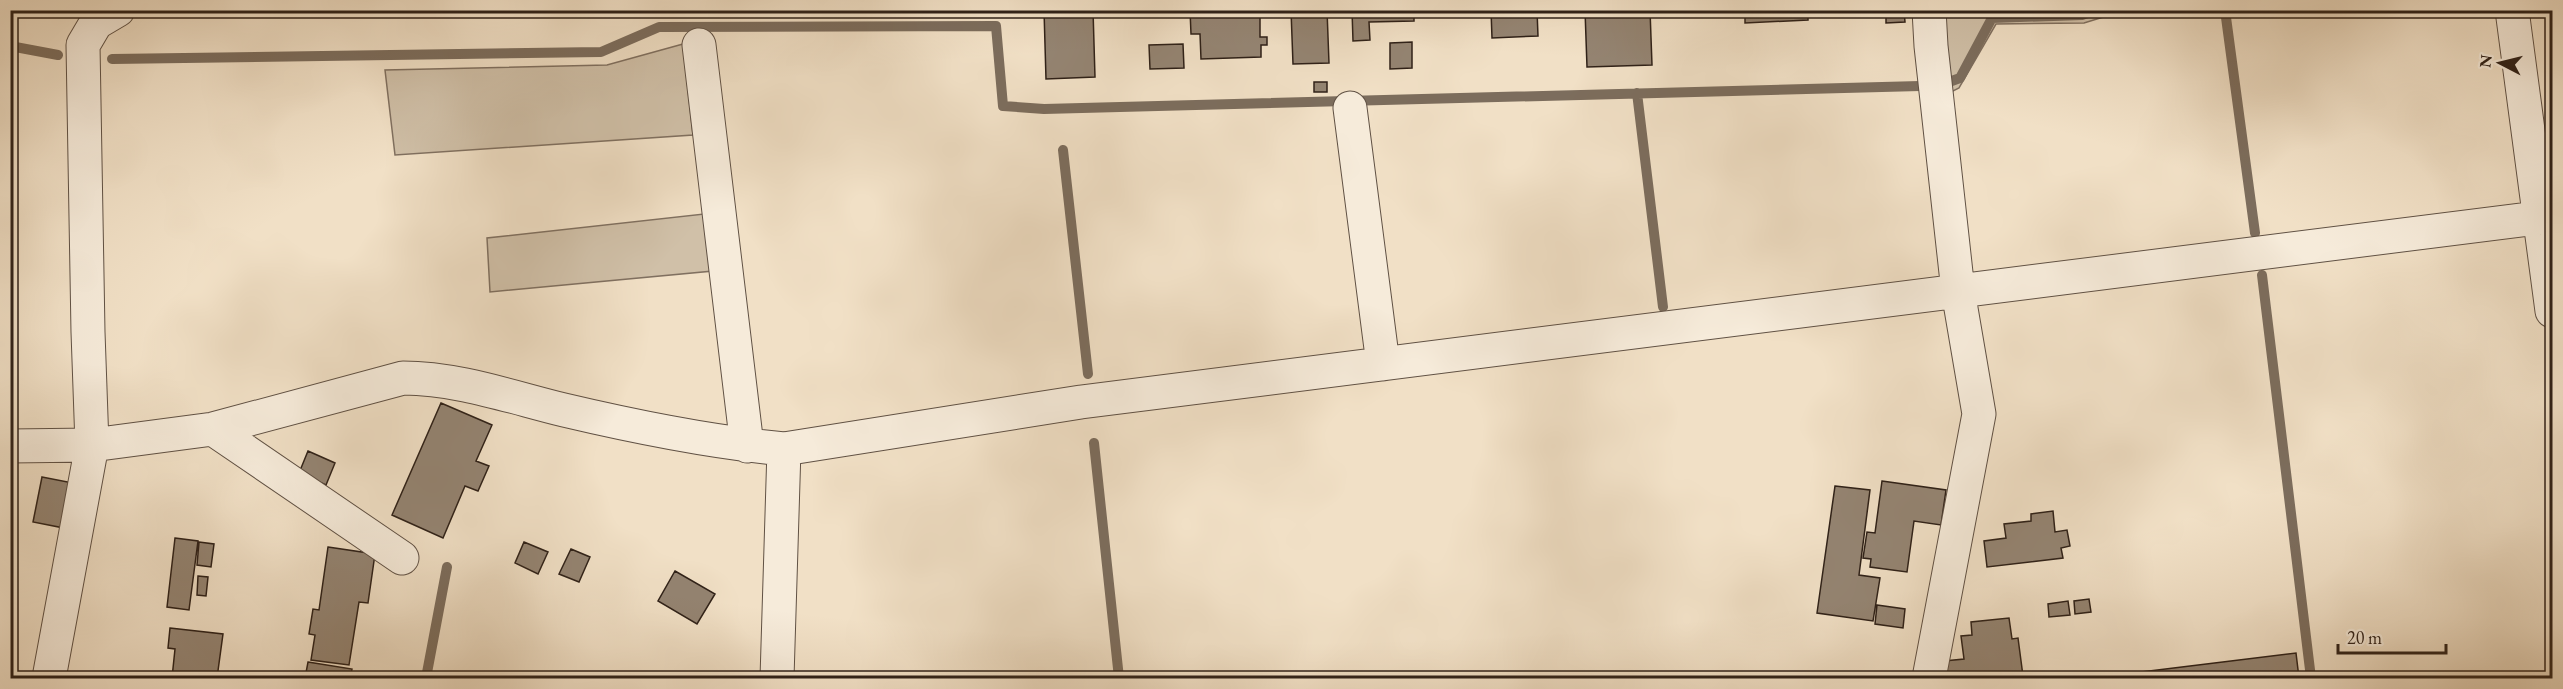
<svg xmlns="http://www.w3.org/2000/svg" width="2563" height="689" viewBox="0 0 2563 689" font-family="'EB Garamond',serif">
	<rect width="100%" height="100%" fill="#f1e0c6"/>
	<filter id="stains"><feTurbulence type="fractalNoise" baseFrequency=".00333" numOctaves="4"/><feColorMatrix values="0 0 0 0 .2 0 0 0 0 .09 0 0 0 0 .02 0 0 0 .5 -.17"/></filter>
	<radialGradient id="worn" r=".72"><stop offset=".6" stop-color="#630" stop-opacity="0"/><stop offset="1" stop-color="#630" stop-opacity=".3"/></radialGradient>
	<path fill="#d0c0a8" stroke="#807060" stroke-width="1.5" d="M1946,11H2123L2084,23L1996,24L1959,88L1947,94L1942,41Z
		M683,44L693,135L395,155L385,70L607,65Z
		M704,214L713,271L490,292L487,238Z"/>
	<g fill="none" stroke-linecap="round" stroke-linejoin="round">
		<path stroke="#7c6d5d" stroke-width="10" d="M2225,10L2255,233
			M10,46L58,55
			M112,59L601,52L659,27L996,26L1003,106L1044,109L1920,86
			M1949,82L1960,78L1992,18L2082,15L2096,10
			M1637,93L1663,307
			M1063,150L1088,374
			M2262,275L2311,678
			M1094,443L1119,678
			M426,678L447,567"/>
	</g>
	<path fill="#948472" stroke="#2f2118" stroke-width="1.5" d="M1044,10H1093L1095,77L1046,79Z
		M1190,10H1260V37H1267V45H1261V57L1201,59L1200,34H1191Z
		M1291,10H1327L1329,63L1293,64Z
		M1352,10H1414V21L1369,22L1370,40L1353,41Z
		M1491,10H1537L1538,36L1492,38Z
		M1585,10H1650L1652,65L1587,67Z
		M1745,10H1808V20L1745,23Z
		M1886,10H1904L1905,22L1886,23Z
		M1412,42V68L1390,69V43Z
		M1183,44L1184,68L1150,69L1149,45Z
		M1314,82H1327V92H1314Z
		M441,403L492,425L476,461L489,466L478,491L465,486L443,538L392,515Z
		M308,451L335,463L326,485L299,473Z
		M42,477L73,483L64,528L33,522Z
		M1882,481L1946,490L1941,525L1914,521L1907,572L1870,567L1871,559L1863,558L1867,532L1875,533Z
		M1835,486L1870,490L1859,575L1880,578L1873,621L1817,613Z
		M2053,511L2055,532L2067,530L2070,546L2061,548L2063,558L1987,567L1984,541L2006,538L2004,524L2031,521V514Z
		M175,538L198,541L189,610L167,607Z
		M199,542L214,544L211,567L197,565Z
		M524,542L548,552L538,574L515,563Z
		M328,547L375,554L368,603L359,602L349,665L311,660L315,635L309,634L313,609L319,610Z
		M571,549L590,557L579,582L559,574Z
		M675,571L715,594L697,624L658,601Z
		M198,576L208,577L206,596L197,595Z
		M2089,599L2091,612L2075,614L2074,601Z
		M2068,601L2070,615L2049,617L2048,604Z
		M1877,605L1905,609L1903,628L1875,624Z
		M2009,618L2012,639L2018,638L2023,676L2002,678H1938L1944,661L1964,659L1961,636L1972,635L1971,622Z
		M170,628L223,634L217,678H172L175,649L168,648Z
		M2296,653L2299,678H2092Z
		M308,662L352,669L350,678H305Z"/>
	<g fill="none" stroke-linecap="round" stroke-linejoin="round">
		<defs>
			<path id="minor" d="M1929,10L1931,46L1958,291L1979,414L1929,678
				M2512,10L2552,311
				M699,45L747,446
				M1350,108L1383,364
				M213,429L402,558
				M10,446L92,445L213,429L403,378C457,378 511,397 564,410C636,427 710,442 784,449L1081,402L2552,216
				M49,678L92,445L88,332L83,45L96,23L118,10
				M777,678L784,449"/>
		</defs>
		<use href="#minor" stroke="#605144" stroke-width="35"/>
		<use href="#minor" stroke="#f6ebda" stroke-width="33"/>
	</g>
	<rect width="2563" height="689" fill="none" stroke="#f1e0c6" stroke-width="36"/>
	<rect x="12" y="12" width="2539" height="665" fill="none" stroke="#2f2118" stroke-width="3"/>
	<rect x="18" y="18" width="2527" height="653" fill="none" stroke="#2f2118" stroke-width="1.5"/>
	<g transform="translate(2500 63) rotate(277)" stroke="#f6ebda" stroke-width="4.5" paint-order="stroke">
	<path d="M0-4.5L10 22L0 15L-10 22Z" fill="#2f2118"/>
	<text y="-9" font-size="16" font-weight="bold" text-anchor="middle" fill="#2f2118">N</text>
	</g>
	<path d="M2338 644v9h108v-9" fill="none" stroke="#2f2118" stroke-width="3"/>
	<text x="2347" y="644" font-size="18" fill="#2f2118" stroke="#f6ebda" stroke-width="4.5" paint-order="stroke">20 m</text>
	<rect width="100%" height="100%" filter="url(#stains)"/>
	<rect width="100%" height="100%" fill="url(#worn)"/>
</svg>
